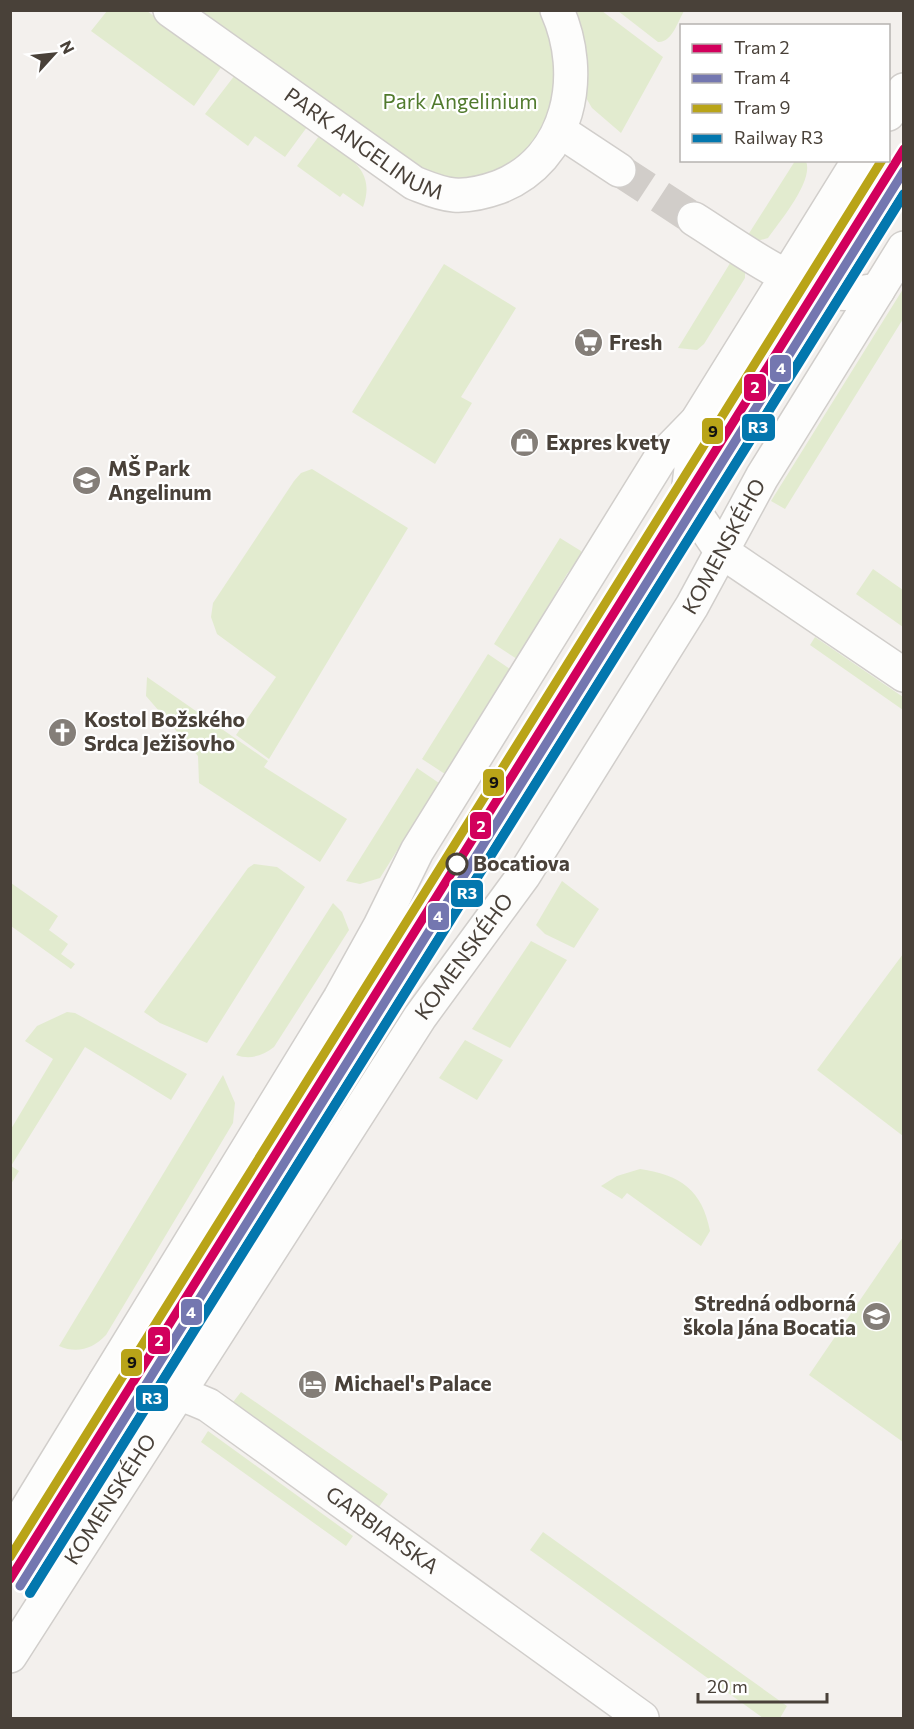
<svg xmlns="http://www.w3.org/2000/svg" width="914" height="1729" viewBox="0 0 914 1729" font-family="Commissioner,sans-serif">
	<rect width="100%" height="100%" fill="#f3f0ed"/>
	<path fill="#e2ebcf" d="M107,11H147L222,66L194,106L91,31Z
		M170,11H557L561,20L546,152L454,195Z
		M574,11H602L663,57L621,133L592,108L585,96Z
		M618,11L684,10V11C678,21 672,43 658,42Z
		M235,75L307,127L285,157L255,136L248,146L205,114Z
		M319,136C347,157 377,168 363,207L343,193L340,197L297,166Z
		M795,161H806C814,181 780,221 768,238L757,241L748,235Z
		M732,260L745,270V278L704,344L697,350L678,348Z
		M444,264L516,308L461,397L472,403L435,464L352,412Z
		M903,289V319L785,509L771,501Z
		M312,469L408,528L269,759L236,735L276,677L217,634L211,617L213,603L294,481L301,473Z
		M560,538L581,551L582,555L567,574L517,659L494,644Z
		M873,569L903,590V627L856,594Z
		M815,637L903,697V710L810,645Z
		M488,654L510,669L445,774L422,759Z
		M147,677L268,761L264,767L347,819L320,862L199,783L198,756L146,696Z
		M417,768L439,783L380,878L360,884L346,881Z
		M254,864L277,867L305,887L207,1043L160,1023L144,1012L248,868Z
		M562,881L599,909L574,948L545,934L536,925Z
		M11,883L58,916L49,930L68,944L61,954L75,964L71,969L11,926Z
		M333,903L342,912L349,930L274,1047C262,1056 250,1060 236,1055Z
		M531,941L567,960L510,1048L472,1029Z
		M903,954V1136L817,1070Z
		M67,1012L75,1013L187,1074L171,1100L85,1047L11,1166L19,1171L11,1184V1129L53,1059L25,1041L37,1026Z
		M465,1040L503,1060L477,1100L439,1078Z
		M223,1075L235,1103L233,1123L106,1335C93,1349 77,1354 59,1346Z
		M640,1169C681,1175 702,1190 710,1231L701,1246L627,1193L622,1199L601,1186L617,1176Z
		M903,1237V1442L809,1375Z
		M241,1392L388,1494L379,1507L233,1402Z
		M208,1431L353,1536L346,1546L201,1442Z
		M543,1532L787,1706L780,1718H763L530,1550Z"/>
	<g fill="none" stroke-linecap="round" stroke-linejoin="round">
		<path stroke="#d1cdc9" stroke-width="33" stroke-dasharray="33 16" stroke-linecap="butt" d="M619,170L694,219"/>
		<defs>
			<g id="minor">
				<path id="s1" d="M170,10L414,183C427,188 440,194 454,195C469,196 485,192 499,187C570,159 586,75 557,10"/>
				<path d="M560,131L619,170"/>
				<path d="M694,219C734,244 789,286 836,293C850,295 864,292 878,290"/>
				<path d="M697,421L688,493L698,517L721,551L904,675"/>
				<path id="s2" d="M105,1382C142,1381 174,1390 208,1405L642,1718"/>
			</g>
			<g id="tertiary">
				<path d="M888,114L904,90"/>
				<path d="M10,1537L340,998L380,926L417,851L660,459L697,421L859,160"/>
				<path id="s3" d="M10,1656L420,1017L524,875L692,606L762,477L904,248"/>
			</g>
		</defs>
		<use href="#minor" stroke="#d1cecb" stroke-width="36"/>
		<use href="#tertiary" stroke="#d1cecb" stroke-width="36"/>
		<use href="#minor" stroke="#fdfdfc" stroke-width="33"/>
		<use href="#tertiary" stroke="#fdfdfc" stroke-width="33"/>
		<defs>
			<path id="rail-1" d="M30,1593L904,194"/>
		</defs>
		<use href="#rail-1" stroke="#fff" stroke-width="15"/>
		<use href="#rail-1" stroke="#0377ae" stroke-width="10"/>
		<defs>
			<path id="tram-1" d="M10,1579L904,149"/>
			<path id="tram-2" d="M20,1586L904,171"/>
			<path id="tram-3" d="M10,1557L882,160"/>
		</defs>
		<use href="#tram-1" stroke="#fff" stroke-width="14"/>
		<use href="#tram-2" stroke="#fff" stroke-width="14"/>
		<use href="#tram-3" stroke="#fff" stroke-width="14"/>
		<use href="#tram-1" stroke="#d2005c" stroke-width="9"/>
		<use href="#tram-2" stroke="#7477b0" stroke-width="9"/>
		<use href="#tram-3" stroke="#b9a418" stroke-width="9"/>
	</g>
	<defs>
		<symbol id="supermarket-disc" viewBox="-11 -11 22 22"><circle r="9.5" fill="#847e78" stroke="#fff"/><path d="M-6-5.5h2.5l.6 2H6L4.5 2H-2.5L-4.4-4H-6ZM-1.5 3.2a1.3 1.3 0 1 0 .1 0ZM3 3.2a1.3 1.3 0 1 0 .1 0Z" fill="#fff"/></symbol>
		<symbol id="shop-disc" viewBox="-11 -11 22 22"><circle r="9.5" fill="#847e78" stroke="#fff"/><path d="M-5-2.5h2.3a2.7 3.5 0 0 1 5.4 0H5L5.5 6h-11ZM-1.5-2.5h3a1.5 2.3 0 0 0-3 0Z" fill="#fff"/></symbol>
		<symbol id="school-disc" viewBox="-11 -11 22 22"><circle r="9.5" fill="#847e78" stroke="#fff"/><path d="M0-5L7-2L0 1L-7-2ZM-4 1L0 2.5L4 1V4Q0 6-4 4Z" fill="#fff"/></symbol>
		<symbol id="church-disc" viewBox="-11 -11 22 22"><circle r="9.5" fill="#847e78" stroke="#fff"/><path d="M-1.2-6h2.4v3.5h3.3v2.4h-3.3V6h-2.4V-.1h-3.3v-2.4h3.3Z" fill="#fff"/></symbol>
		<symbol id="hotel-disc" viewBox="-11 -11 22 22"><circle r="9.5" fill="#847e78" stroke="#fff"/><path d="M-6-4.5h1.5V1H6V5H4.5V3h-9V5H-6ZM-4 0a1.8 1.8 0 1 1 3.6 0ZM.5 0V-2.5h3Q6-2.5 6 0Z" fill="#fff"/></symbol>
	</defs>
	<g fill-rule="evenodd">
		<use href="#supermarket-disc" x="572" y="326" width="33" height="33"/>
		<use href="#shop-disc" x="508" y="426" width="33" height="33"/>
		<use href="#school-disc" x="70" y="464" width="33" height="33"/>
		<use href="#church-disc" x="46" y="716" width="33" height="33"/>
		<use href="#school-disc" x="860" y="1300" width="33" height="33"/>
		<use href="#hotel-disc" x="296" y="1368" width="33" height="33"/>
	</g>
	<circle fill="#fff" stroke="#494139" stroke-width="3" cx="457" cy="864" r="10"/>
	<g text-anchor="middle" stroke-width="4.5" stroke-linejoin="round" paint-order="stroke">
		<g font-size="21" fill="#517a2d" stroke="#fff">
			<text x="460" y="109">Park Angelinium</text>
		</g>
		<g font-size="21" fill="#494139" stroke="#fff">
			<text dy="7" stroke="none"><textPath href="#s1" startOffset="236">PARK ANGELINUM</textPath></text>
			<text dy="7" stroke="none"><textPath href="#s3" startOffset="1320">KOMENSKÉHO</textPath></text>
			<text dy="7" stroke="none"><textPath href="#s3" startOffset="834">KOMENSKÉHO</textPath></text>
			<text dy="7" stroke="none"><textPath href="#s3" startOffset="186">KOMENSKÉHO</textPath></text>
			<text dy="7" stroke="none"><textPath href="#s2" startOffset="321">GARBIARSKA</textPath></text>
		</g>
		<g font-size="21" font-weight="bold" fill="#494139" stroke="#fff" text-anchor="start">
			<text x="609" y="350">Fresh</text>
			<text x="546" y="450">Expres kvety</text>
			<text x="108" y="476">MŠ Park<tspan x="108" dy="24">Angelinum</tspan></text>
			<text x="84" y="727">Kostol Božského<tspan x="84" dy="24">Srdca Ježišovho</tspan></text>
			<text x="856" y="1311" text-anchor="end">Stredná odborná<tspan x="856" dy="24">škola Jána Bocatia</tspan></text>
			<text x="334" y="1391">Michael's Palace</text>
		</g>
		<g font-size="21" font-weight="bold" fill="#494139" stroke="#fff" text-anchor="start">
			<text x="473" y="871">Bocatiova</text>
		</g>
	</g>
	<g stroke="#fff" stroke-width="2">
		<rect x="769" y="354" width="23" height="29" rx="6" fill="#7477b0"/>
		<rect x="743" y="373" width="24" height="29" rx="6" fill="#d2005c"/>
		<rect x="741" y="413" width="35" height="29" rx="6" fill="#0377ae"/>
		<rect x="701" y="417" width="23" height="28" rx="6" fill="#b9a418"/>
		<rect x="482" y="768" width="23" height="29" rx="6" fill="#b9a418"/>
		<rect x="469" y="811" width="23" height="29" rx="6" fill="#d2005c"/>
		<rect x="450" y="879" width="34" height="29" rx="6" fill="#0377ae"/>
		<rect x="427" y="902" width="23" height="29" rx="6" fill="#7477b0"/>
		<rect x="180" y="1298" width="23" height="28" rx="6" fill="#7477b0"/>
		<rect x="147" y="1326" width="24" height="29" rx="6" fill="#d2005c"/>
		<rect x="120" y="1348" width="23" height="29" rx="6" fill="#b9a418"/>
		<rect x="135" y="1384" width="34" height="28" rx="6" fill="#0377ae"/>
	</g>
	<g font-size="16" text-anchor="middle" font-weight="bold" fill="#fff">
		<text x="781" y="374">4</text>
		<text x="755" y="393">2</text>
		<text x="758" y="433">R3</text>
		<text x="481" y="832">2</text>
		<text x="467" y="899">R3</text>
		<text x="438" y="922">4</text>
		<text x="191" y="1318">4</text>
		<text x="159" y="1346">2</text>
		<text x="152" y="1404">R3</text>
	</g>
	<g font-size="16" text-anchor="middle" font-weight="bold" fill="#111">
		<text x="713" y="437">9</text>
		<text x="494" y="788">9</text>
		<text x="132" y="1368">9</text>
	</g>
	<rect width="914" height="1729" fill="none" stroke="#494139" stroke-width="24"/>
	<rect x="680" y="24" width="210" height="138" fill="#ffffff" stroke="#b6b3b0" stroke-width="1.5"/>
	<rect x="692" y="44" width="30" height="9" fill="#d2005c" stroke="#b6b3b0" stroke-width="1.5"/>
	<text x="734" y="54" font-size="18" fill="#494139">Tram 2</text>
	<rect x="692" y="74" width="30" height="9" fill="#7477b0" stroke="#b6b3b0" stroke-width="1.5"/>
	<text x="734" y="84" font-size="18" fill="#494139">Tram 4</text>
	<rect x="692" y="104" width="30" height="9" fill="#b9a418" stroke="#b6b3b0" stroke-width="1.5"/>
	<text x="734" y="114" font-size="18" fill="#494139">Tram 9</text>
	<rect x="692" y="134" width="30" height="9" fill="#0377ae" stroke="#b6b3b0" stroke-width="1.5"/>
	<text x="734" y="144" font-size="18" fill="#494139">Railway R3</text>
	<g transform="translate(54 54) rotate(63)" stroke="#ffffff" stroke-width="4.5" paint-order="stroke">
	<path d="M0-4.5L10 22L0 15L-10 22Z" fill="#494139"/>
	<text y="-9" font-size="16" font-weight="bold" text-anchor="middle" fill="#494139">N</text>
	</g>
	<path d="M698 1693v9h129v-9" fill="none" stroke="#494139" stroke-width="3"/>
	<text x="707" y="1693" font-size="18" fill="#494139" stroke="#ffffff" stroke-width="4.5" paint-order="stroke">20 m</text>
</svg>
